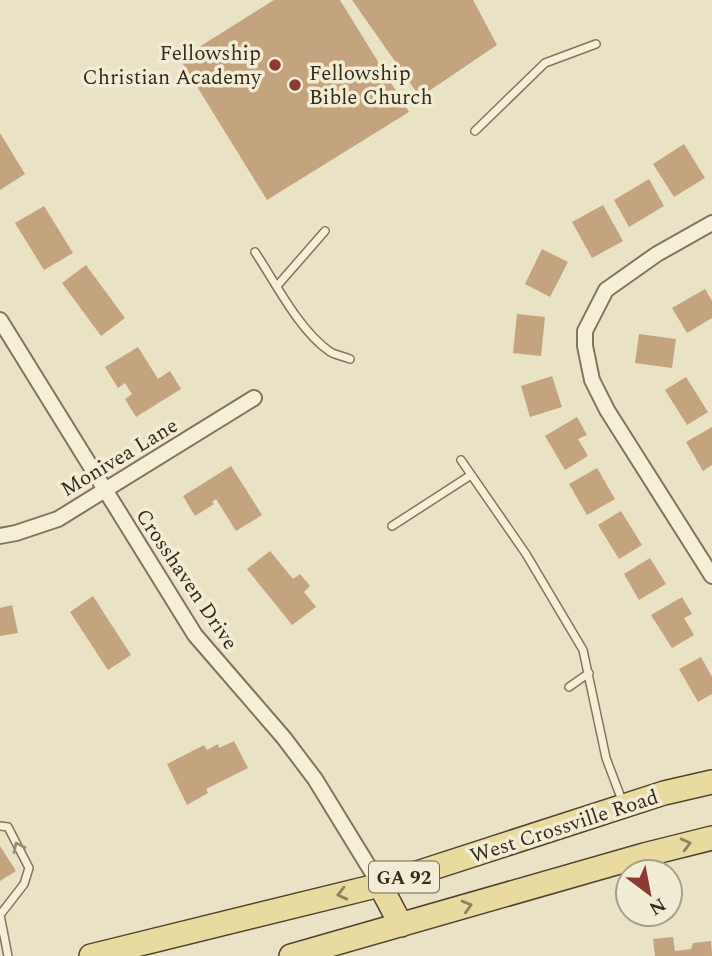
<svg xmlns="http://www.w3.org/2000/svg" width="712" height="956" viewBox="0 0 712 956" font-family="Spectral,serif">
	<rect width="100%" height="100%" fill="#eae2c5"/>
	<path fill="#c4a37f" d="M274,0H340L409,112L267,200L180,59Z
		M352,0H473L497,45L420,97Z
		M0,133L25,174L0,190Z
		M684,144L705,178L674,197L653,164Z
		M649,179L664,206L629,227L614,200Z
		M603,205L623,241L592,258L572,222Z
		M44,206L73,253L44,270L15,223Z
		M542,249L568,262L550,297L525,284Z
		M86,265L125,318L101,336L62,283Z
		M705,289L712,301V318L687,333L672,308Z
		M517,314L545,317L541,356L513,353Z
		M639,334L676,339L672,368L635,363Z
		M138,347L158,379L170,371L181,389L136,417L125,399L132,394L125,383L118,388L105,367Z
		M552,376L562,407L530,417L521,386Z
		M686,377L708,412L687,425L665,390Z
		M577,417L587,435L578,439L588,456L565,470L545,436Z
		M712,427V465L703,471L686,442Z
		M231,466L262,515L236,531L216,499L212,502L214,504L195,516L183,496Z
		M597,468L615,499L587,515L569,484Z
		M621,511L642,545L619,559L598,525Z
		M270,551L293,579L300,574L310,586L304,592L316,607L292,625L247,569Z
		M650,558L666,584L639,600L624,574Z
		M93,596L131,655L108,670L70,612Z
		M682,597L692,614L684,618L694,635L672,648L651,615Z
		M12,605L18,633L0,636V608Z
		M701,657L712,677V694L698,702L679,669Z
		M234,741L248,768L206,789L208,793L187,805L167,764L204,745L207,750L218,744L219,748Z
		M0,846L16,871L0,881Z
		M673,937L675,951L691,949L693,943L711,941L712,956H655L653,939Z"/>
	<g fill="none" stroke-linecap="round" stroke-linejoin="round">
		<defs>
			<path id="lane" d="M475,131L545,63L596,44
				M255,252C275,282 299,330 329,351C334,355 343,356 350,359
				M277,286L325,231
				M461,460L526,554L583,650L606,758L623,803
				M392,526L471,475
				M569,687L589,673
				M0,826L8,827L29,868L24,884L0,915L8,956"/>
			<path id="street" d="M712,223L657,254L606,290L585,331V346L592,380L607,410L712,576
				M0,320L195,635L284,738L315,779L380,885
				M0,536L16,533L58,519L254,398"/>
			<path id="primary" d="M380,885L401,925
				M91,956L380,885L664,793L712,782
				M291,956L644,855L712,838"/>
		</defs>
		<use href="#lane" stroke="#83755d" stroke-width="10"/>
		<use href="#street" stroke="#83755d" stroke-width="18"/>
		<use href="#primary" stroke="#514331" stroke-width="26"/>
		<use href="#lane" stroke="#f5efd7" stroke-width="7"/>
		<use href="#street" stroke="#f5efd7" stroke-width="14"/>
		<use href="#primary" stroke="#e9daa0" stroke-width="23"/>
	</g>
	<defs><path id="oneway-chevron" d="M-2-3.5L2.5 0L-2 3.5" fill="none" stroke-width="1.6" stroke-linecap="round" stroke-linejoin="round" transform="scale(1.75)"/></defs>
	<g stroke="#8e8360">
		<use href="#oneway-chevron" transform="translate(686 844) rotate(-14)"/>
		<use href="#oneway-chevron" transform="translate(342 894) rotate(166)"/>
		<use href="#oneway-chevron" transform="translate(467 906) rotate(-16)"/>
	</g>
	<use stroke="#948e7b" href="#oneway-chevron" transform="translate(18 847) rotate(-116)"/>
	<g fill="#8c3b33" stroke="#f2ecd4" stroke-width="2.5">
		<circle cx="275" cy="65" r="7"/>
		<circle cx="295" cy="85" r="7"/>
	</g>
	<g text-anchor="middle" stroke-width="7" stroke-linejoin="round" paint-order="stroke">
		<rect fill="#f2ecd4" stroke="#6d6655" stroke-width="2" x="369" y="861.5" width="70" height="31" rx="5"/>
		<g font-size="19" font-weight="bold" fill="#342c1f">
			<text x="404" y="884">GA 92</text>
		</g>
		<g font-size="21" fill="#342c1f" stroke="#f2ecd4" text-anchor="end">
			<text x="261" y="60">Fellowship<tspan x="261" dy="24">Christian Academy</tspan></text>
			<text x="309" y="80" text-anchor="start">Fellowship<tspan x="309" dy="24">Bible Church</tspan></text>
		</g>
		<g font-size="21" fill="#342c1f" stroke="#f2ecd4">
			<text transform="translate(119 457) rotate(-31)" y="7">Monivea Lane</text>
			<text transform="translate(187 579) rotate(56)" y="7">Crosshaven Drive</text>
			<text transform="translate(564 826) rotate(-18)" y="7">West Crossville Road</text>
		</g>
	</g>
	<g transform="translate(649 893) rotate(148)"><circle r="33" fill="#f2ecd4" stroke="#a69f8c" stroke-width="2"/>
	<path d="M0-5L12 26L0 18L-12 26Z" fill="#8c3b33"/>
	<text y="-10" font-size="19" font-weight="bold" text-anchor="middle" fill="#342c1f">N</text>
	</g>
</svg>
